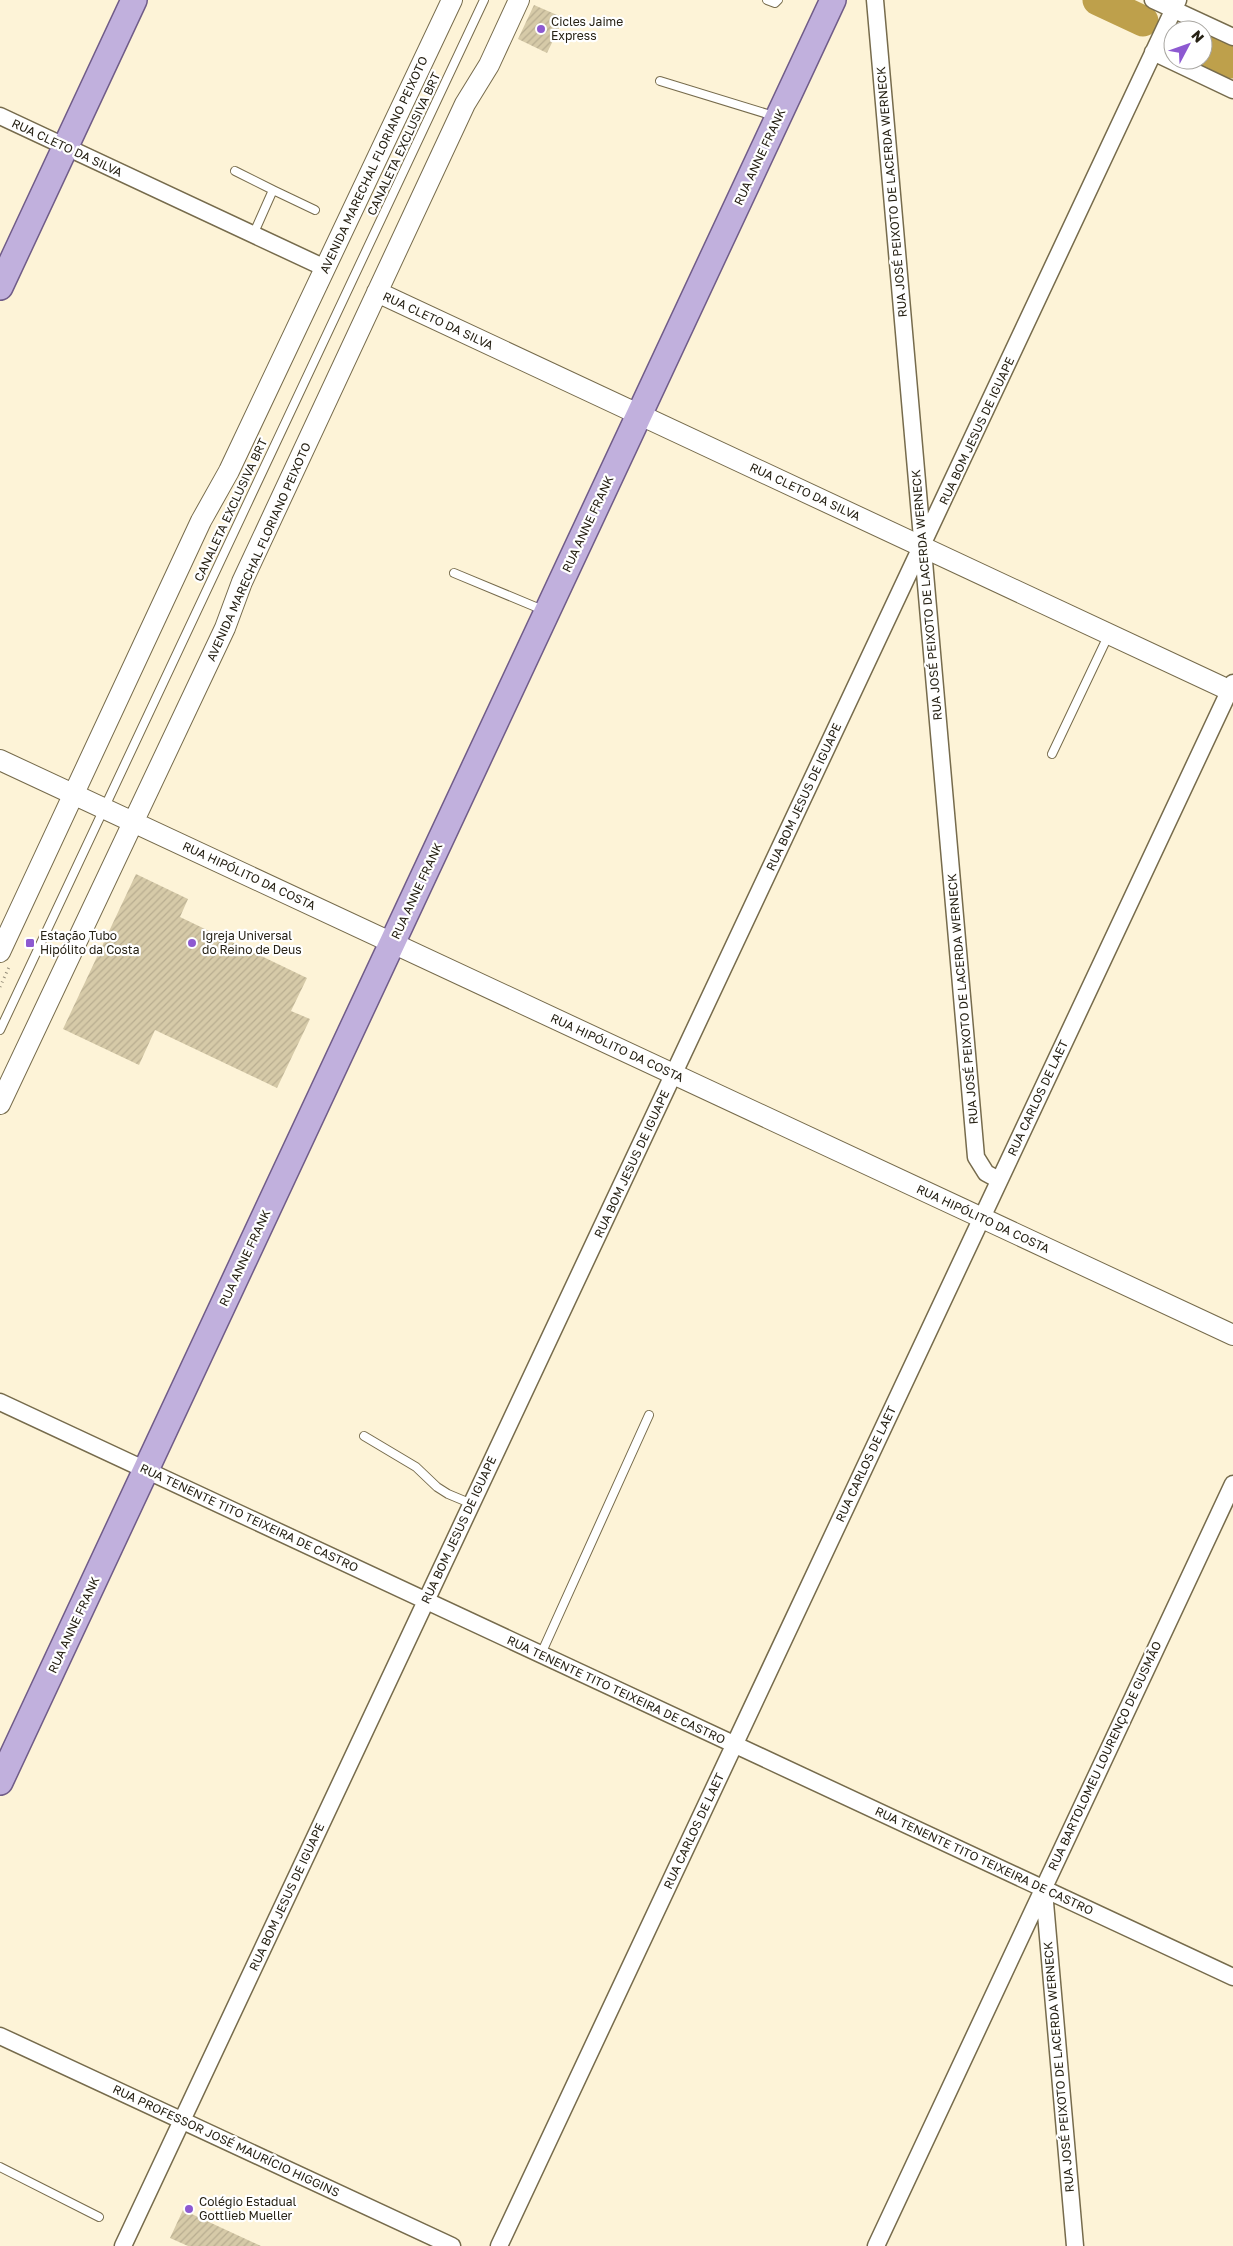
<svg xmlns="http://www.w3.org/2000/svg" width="1233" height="2246" viewBox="0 0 1233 2246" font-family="'Golos Text',sans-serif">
	<defs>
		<pattern id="building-hatch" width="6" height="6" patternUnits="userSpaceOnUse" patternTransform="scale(1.25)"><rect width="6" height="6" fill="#d6caa8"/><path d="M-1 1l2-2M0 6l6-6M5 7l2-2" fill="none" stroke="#b8ad90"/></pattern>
	</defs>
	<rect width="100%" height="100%" fill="#fdf3d7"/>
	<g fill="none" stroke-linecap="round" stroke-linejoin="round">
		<path stroke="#bea04b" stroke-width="31" d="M1098,0L1143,21
			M1203,49L1233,63"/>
	</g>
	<path fill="url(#building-hatch)" d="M534,5L564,18L547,53L518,39Z
		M136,874L188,899L180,917L307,978L291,1011L310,1019L277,1088L155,1030L139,1065L63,1029Z
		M183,2210L261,2246H188L170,2238Z"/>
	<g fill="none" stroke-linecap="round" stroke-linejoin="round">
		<defs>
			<path id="service" d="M767,0L775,3L778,0
				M660,81L774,116
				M235,171L273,190L253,235
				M273,190L315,210
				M454,573L543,610
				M1052,754L1109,634
				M0,1030L484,0
				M364,1436L416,1467L437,1487L448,1494L472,1504
				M541,1654L649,1415
				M0,2167L99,2217"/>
			<path id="minor" d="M875,0L976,1157L986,1173L999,1180
				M1153,0L1233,37
				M1153,52L1233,90
				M0,116L325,268
				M0,1402L1233,1977
				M1044,1891L1075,2246
				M0,2036L452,2246
				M123,2246L1178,0
				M499,2246L1233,683
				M876,2246L1233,1484"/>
			<path id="tertiary" d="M377,292L1233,692
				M0,760L1233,1335
				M0,952L201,521L229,471L452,0
				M0,1104L225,628L242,582L465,104L489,65L519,0"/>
			<path id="primary" d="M0,287L134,0
				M0,1782L833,0"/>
		</defs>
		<use href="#service" stroke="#766b4c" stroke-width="10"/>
		<use href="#minor" stroke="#766b4c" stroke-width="19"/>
		<use href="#tertiary" stroke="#766b4c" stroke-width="22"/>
		<use href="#primary" stroke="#705c88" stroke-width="28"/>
		<path stroke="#978f7b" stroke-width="3" stroke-dasharray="1 4" stroke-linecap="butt" d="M0,987L9,967"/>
		<use href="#service" stroke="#fff" stroke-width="8"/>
		<use href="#minor" stroke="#fff" stroke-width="16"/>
		<use href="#tertiary" stroke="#fff" stroke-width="20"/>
		<use href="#primary" stroke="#c1b0dd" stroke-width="25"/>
	</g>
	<g fill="#8d59d1" stroke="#fff" stroke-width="2">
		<circle cx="541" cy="29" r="5"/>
		<rect x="25" y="938" width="10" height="10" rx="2.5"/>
		<circle cx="192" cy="943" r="5"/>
		<circle cx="189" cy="2209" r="5"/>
	</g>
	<g text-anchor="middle" stroke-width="4.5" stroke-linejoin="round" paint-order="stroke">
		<g font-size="12" fill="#262114" stroke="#fff" text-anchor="start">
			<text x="551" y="26">Cicles Jaime<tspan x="551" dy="14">Express</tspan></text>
			<text x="40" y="940">Estação Tubo<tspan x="40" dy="14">Hipólito da Costa</tspan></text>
			<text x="202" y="940">Igreja Universal<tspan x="202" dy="14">do Reino de Deus</tspan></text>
			<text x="199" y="2206">Colégio Estadual<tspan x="199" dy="14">Gottlieb Mueller</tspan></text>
		</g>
		<g font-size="12" fill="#262114" stroke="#fff">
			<text transform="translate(404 144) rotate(-65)" y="4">CANALETA EXCLUSIVA BRT</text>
			<text transform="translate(67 148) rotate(25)" y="4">RUA CLETO DA SILVA</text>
			<text transform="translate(760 157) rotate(-65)" y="4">RUA ANNE FRANK</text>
			<text transform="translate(374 165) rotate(-65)" y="4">AVENIDA MARECHAL FLORIANO PEIXOTO</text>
			<text transform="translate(892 192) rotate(-95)" y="4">RUA JOSÉ PEIXOTO DE LACERDA WERNECK</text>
			<text transform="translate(438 321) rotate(25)" y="4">RUA CLETO DA SILVA</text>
			<text transform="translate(977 431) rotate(-65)" y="4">RUA BOM JESUS DE IGUAPE</text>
			<text transform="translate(805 492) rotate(25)" y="4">RUA CLETO DA SILVA</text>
			<text transform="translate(231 510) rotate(-65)" y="4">CANALETA EXCLUSIVA BRT</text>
			<text transform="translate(588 524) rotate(-65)" y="4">RUA ANNE FRANK</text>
			<text transform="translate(259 552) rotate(-66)" y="4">AVENIDA MARECHAL FLORIANO PEIXOTO</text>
			<text transform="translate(927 595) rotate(-95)" y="4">RUA JOSÉ PEIXOTO DE LACERDA WERNECK</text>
			<text transform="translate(804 797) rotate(-65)" y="4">RUA BOM JESUS DE IGUAPE</text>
			<text transform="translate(249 876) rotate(25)" y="4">RUA HIPÓLITO DA COSTA</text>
			<text transform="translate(417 891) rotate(-65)" y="4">RUA ANNE FRANK</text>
			<text transform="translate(963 999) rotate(-95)" y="4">RUA JOSÉ PEIXOTO DE LACERDA WERNECK</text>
			<text transform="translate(617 1048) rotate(25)" y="4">RUA HIPÓLITO DA COSTA</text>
			<text transform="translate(1038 1098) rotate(-65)" y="4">RUA CARLOS DE LAET</text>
			<text transform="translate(632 1164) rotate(-65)" y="4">RUA BOM JESUS DE IGUAPE</text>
			<text transform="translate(983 1219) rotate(25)" y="4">RUA HIPÓLITO DA COSTA</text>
			<text transform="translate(245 1258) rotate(-65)" y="4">RUA ANNE FRANK</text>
			<text transform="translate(866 1464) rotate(-65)" y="4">RUA CARLOS DE LAET</text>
			<text transform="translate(249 1518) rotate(25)" y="4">RUA TENENTE TITO TEIXEIRA DE CASTRO</text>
			<text transform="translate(459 1530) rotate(-65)" y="4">RUA BOM JESUS DE IGUAPE</text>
			<text transform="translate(74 1625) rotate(-65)" y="4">RUA ANNE FRANK</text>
			<text transform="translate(616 1690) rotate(25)" y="4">RUA TENENTE TITO TEIXEIRA DE CASTRO</text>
			<text transform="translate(1105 1756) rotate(-65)" y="4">RUA BARTOLOMEU LOURENÇO DE GUSMÃO</text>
			<text transform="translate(694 1831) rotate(-65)" y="4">RUA CARLOS DE LAET</text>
			<text transform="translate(984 1861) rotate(25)" y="4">RUA TENENTE TITO TEIXEIRA DE CASTRO</text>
			<text transform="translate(287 1897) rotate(-65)" y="4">RUA BOM JESUS DE IGUAPE</text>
			<text transform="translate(1059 2067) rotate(-95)" y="4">RUA JOSÉ PEIXOTO DE LACERDA WERNECK</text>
			<text transform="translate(226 2141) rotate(25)" y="4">RUA PROFESSOR JOSÉ MAURÍCIO HIGGINS</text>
		</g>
	</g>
	<g transform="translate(1188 45) rotate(49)"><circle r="24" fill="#ffffff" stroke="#a8a6a1"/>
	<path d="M0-4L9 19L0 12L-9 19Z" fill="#8d59d1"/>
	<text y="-8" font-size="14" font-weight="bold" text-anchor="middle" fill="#262114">N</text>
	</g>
</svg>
